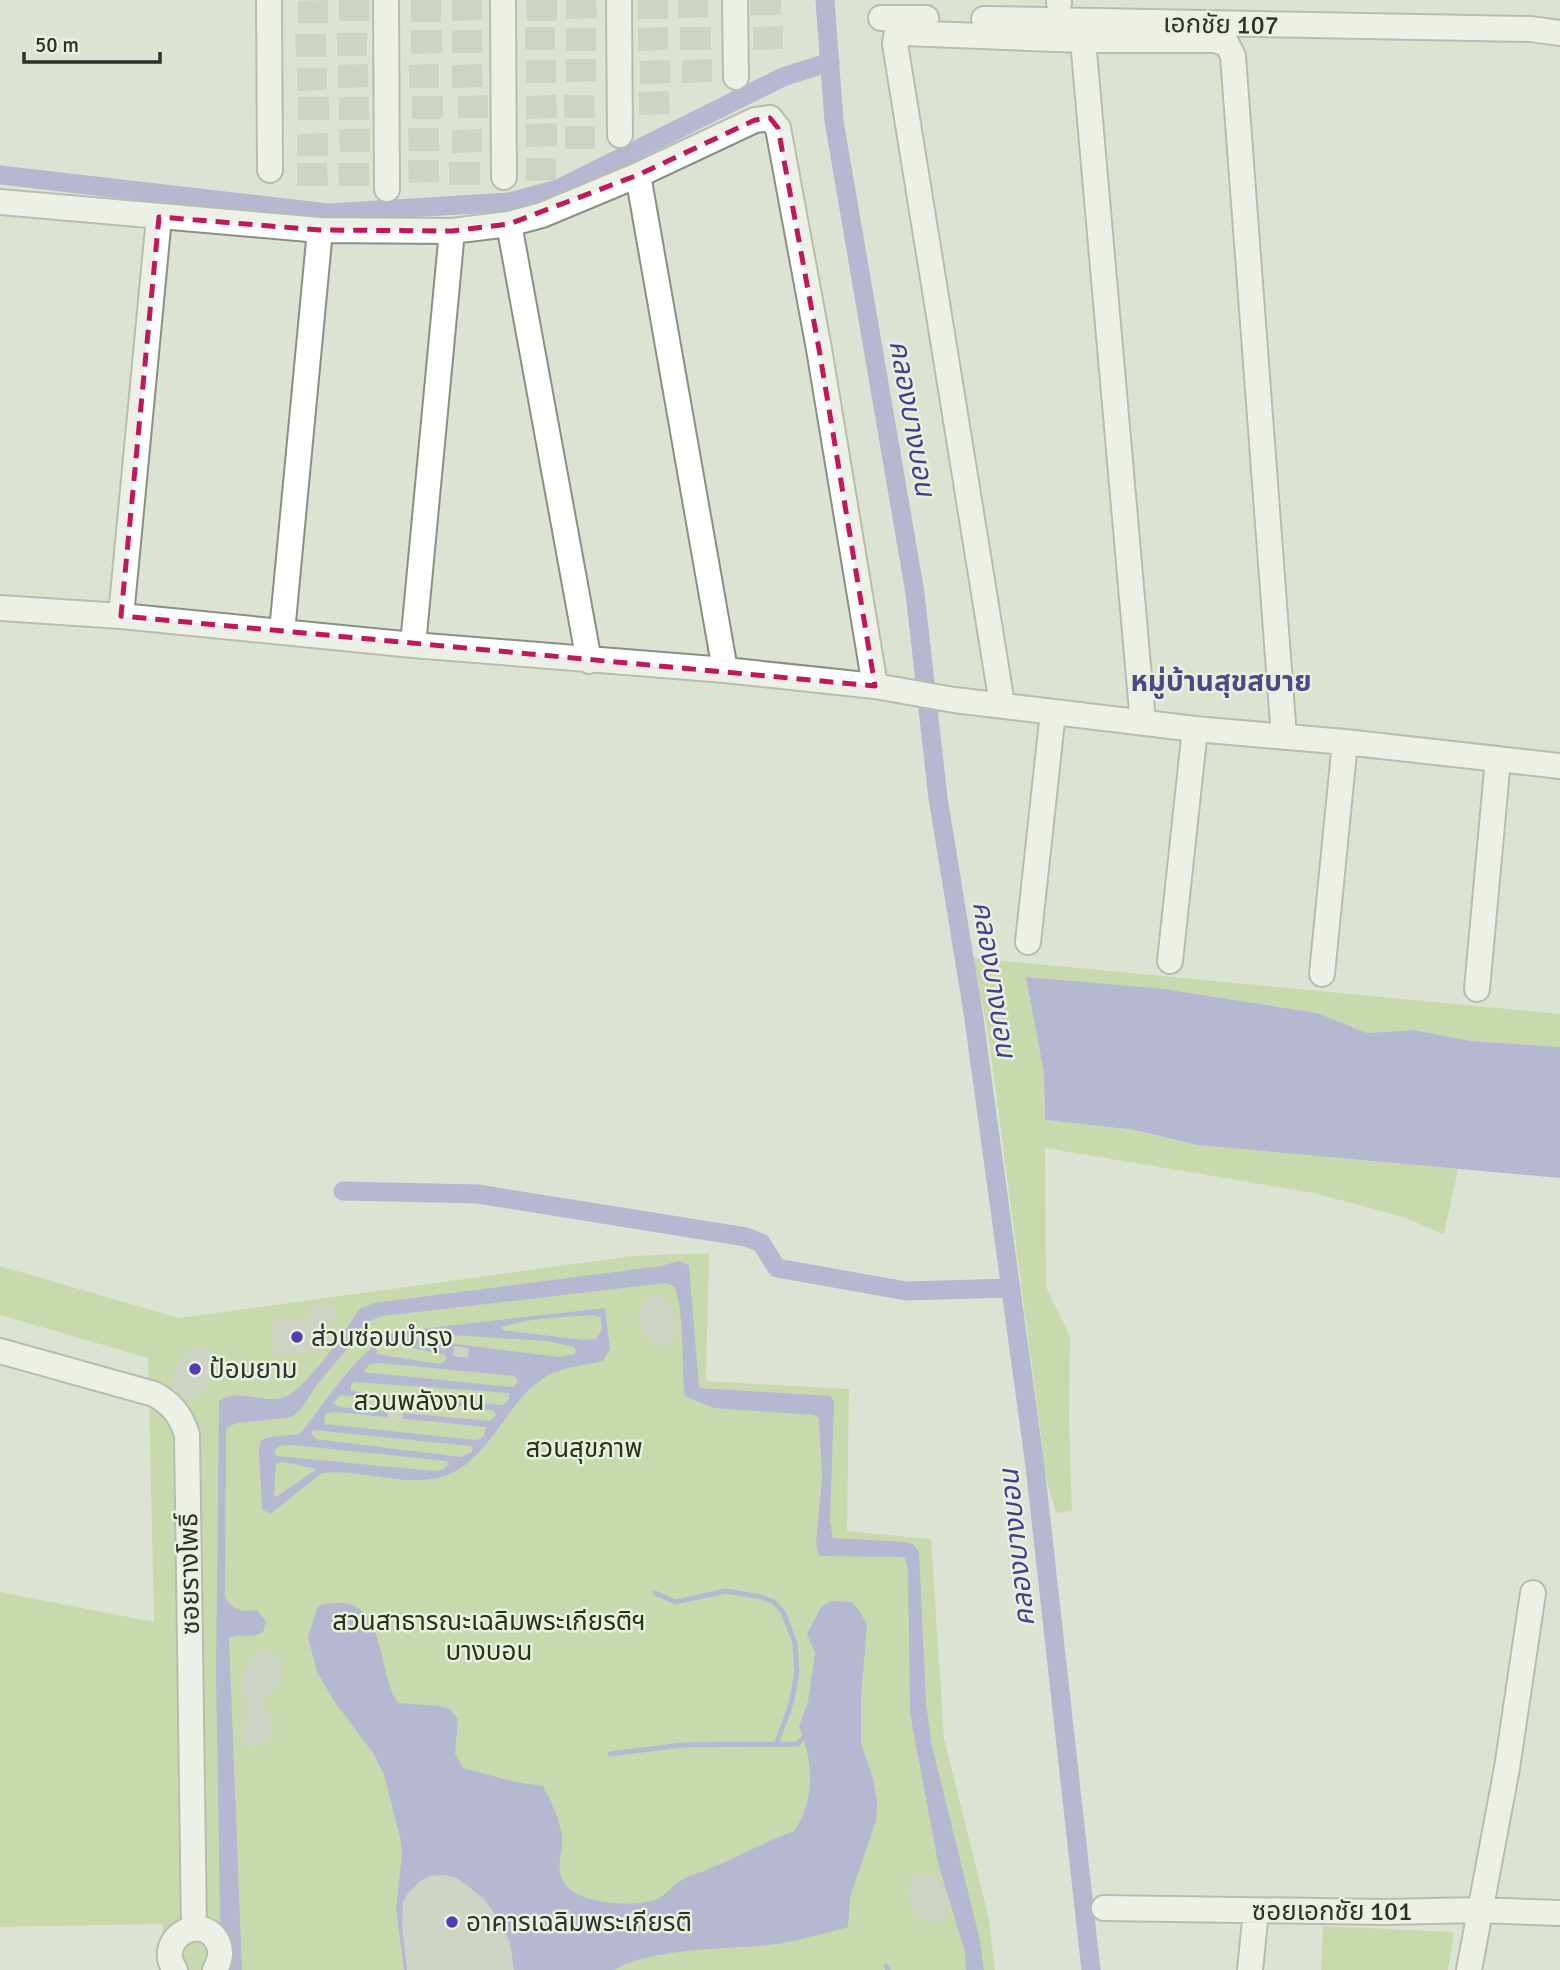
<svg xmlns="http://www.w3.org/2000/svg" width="1560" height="1970" viewBox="0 0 1560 1970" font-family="Signika,'Noto Sans Thai',sans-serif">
	<rect width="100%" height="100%" fill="#dce3d3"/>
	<path fill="#b2cd81" d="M973,958L1560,1014V1047L1471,1041L1414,1030L1367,1033L1317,1013L1027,977L1044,1073L1045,1120L1135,1130L1197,1145L1458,1169L1444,1234L1403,1217L1314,1193L1045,1148L1046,1287L1070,1337L1069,1417L1072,1511L1056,1513L1047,1482L988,1033Z
		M709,1253L706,1381L849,1389L847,1531L931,1539L944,1738L989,1919L995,1970H164L162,1924L0,1927V1592L154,1622L148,1358L0,1315V1266L179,1318L632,1256Z
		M1323,1926L1454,1932L1448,1970H1321Z"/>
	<path fill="#8782cc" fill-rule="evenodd" d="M1026,977L1164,989L1317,1013L1367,1033L1414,1030L1471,1041L1560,1047V1178L1197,1145L1135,1130L1045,1120L1044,1073Z
		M679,1261L689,1265L699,1388L830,1396L834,1402L830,1522L833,1538L906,1542L914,1545L919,1552L926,1703L931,1742L979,1936L984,1970H966L965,1952L938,1863L910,1713L908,1572L905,1557L819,1556L816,1543L822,1478L819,1418L814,1415L713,1408L685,1396C681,1363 685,1318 675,1287L666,1283L383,1316L370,1321L317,1385L301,1409L292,1417L237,1423L226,1428L225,1597C234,1611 241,1612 257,1610L266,1622L263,1632C253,1639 240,1633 229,1638L242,1970H221L216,1672L219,1401C238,1388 261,1403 282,1398C303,1394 348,1328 359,1309L374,1303L661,1266Z
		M605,1308L610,1349L603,1361C584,1366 564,1366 547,1376C505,1401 492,1459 445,1476C406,1489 362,1468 322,1473L270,1514L262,1509L259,1448L262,1440L271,1437L300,1434C328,1399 355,1353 395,1332ZM595,1315L601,1318L602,1329L596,1339L583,1340L502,1330V1327C532,1317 565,1317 595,1315ZM420,1333L547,1341L574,1347L576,1351L574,1354L560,1357L414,1339V1335ZM393,1344L442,1354L446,1356V1361L439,1364L377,1354L376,1349L382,1345ZM380,1363L515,1376L518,1381L513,1387L363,1372L370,1364ZM354,1382L509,1393C510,1399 508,1402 502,1405L357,1392L351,1390V1385ZM340,1395L493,1410L496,1415L490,1421L340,1407L333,1403ZM336,1412L486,1427L484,1436L480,1439L475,1440L325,1424L324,1417L327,1413ZM313,1430L470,1446L473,1448L472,1452L461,1457L316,1439L311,1433ZM292,1445L446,1461L449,1464L443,1470L434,1471L277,1456L274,1453L278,1446ZM283,1462L317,1469L276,1497L274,1495L276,1463Z
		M832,1601L852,1602L861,1613L867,1625L861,1697V1743L873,1778L877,1803L876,1821L850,1897L848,1927C822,1934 796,1942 769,1945C728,1949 648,1948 615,1970H404L396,1908L402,1854L400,1838L384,1775L373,1753L334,1701L317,1672L308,1637L318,1606C389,1586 374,1666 398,1703L439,1706L450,1709L458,1719L455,1753L463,1768L515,1782L543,1786C552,1802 564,1827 562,1847C561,1857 557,1868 562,1879C572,1905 633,1907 655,1900C667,1896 674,1883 685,1878C694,1874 703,1872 711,1868C739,1856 765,1842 794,1831C816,1800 813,1760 799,1727L808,1701L815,1652L807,1634L821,1607Z"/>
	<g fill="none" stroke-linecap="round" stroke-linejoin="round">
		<path stroke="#8782cc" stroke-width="5" d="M655,1593L675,1602L726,1591L761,1597L774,1602L783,1612L795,1643L797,1673L791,1704L776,1745
			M610,1754L682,1745L797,1744L804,1738
			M886,1966L888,1970"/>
		<path stroke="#8782cc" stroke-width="19" d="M825,0L834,121L915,593L938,798L973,1012L1035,1466L1091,1970
			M0,175L328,213L509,202L558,189L783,77L830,62
			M343,1191L478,1194L746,1237L761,1243L777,1268L906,1291L1011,1288"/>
	</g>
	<path fill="#bac0b1" d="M328,0V23H298V1Z
		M339,0H369V21H339Z
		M411,0H441V22H411Z
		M452,0H482V20L452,21Z
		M526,0H557V21H527Z
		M566,0H596L597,18L566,19Z
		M638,0H668V19H638Z
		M678,0H708V17L678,18Z
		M750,0H781V15H750Z
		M783,26V49L753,50V27Z
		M525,27H555V50H525Z
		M668,27V50L638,51V28Z
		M680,27H711V50H680Z
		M566,28H596V51H566Z
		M411,30H442V53L411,54Z
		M452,30H482V53H452Z
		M337,33H367V56H337Z
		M295,34H326V57H296Z
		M566,59H596V81L566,82Z
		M712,59V82L682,83V60Z
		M526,60H556V83H526Z
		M670,60L671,83L640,84V61Z
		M368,64V87L338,88V65Z
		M439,64V88H409V65Z
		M482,64L483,87L452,88V65Z
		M297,68H327V90L297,91Z
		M669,91L670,114L639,115V92Z
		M488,95V118H458V96Z
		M556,95L557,118L526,119V96Z
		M564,95H594L595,118H564Z
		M412,96H443V119H412Z
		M298,97H329V120H298Z
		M339,97H369V120H339Z
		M557,123V146L526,147V124Z
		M565,126H595V149H565Z
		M408,128H439V151H409Z
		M339,129H370V152H340Z
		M482,129V152L452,153V130Z
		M328,133V156H297V134Z
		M526,158H556V180L526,181Z
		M408,160H439V182L409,183Z
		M449,162H480V185H449Z
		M297,163H327L328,186H297Z
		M338,163H369V186H339Z
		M651,1294L669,1301L679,1328L673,1343L665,1346L654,1344L646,1336L638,1320L639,1308L644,1299Z
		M334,1304L335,1319H320L321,1353L274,1355L272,1320L309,1319L308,1305Z
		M454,1346L469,1348L468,1358L453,1356Z
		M198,1347H203L213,1352V1374L207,1388L198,1395L188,1399L178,1397L172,1392V1377L178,1361L188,1351Z
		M358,1394L366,1395V1401L358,1400Z
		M388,1410L403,1411L402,1421L387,1419Z
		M269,1649L276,1653L281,1661V1678L275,1690L262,1704L274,1725L271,1736L263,1745L247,1748L241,1739L249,1706L241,1693L242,1678L249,1661L257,1652Z
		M916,1874H926L935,1877L942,1884L950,1902L947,1917L943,1922L932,1924L926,1922L918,1918L914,1910L908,1895L909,1883Z
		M445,1875L457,1878L469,1887L484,1899L499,1919L510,1943L514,1970H407L402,1926L403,1901L409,1892L419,1882L429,1876Z"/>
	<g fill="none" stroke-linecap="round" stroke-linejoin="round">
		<defs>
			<path id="minor" d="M269,0L270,170
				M386,0L387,189
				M503,0L504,177
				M619,0L620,135
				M735,0L736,77
				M1059,3V0
				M881,18H926
				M984,19L1531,29L1560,33
				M1083,40L1143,723
				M638,175L725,670
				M0,202L320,230L452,231L509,224L542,215L638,175L755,120L770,118L778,128L819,349L875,686
				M509,224L589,661
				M0,608L121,616L413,645L725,670L875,686L954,700L1195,729L1345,742L1560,766
				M121,616L159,217
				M282,632L320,230
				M413,645L452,231
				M1002,704L895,44L896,36L904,33L1083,40H1215L1227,44L1233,56L1284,737
				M1028,942L1053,712
				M1170,961L1195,729
				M1322,974L1345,742
				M1477,989L1498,759
				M0,1351L154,1394C172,1404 180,1414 187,1434L194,1928
				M1104,1908L1384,1912L1479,1910L1560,1913
				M175,1970C154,1940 202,1910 218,1943C222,1953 220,1961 215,1970
				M1250,1970L1256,1911
				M1469,1970L1507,1768L1533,1593"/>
		</defs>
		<use href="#minor" stroke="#8a9081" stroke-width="28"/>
		<use href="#minor" stroke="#fff" stroke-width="24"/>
	</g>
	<path d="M0 0H1560V1970H0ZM770,118L778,128L819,349L875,686L121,616L159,217L320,230L452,231L509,224L638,175L755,120Z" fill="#dce3d3" fill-opacity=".55" fill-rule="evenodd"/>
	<path fill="none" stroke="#c2185b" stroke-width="5" stroke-dasharray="14 9" stroke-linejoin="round" d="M770,118L778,128L819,349L875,686L121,616L159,217L320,230L452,231L509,224L638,175L755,120Z"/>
	<g fill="#533cb4" stroke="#eaf0e0" stroke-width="2.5">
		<circle cx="297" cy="1337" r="7"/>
		<circle cx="195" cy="1369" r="7"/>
		<circle cx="452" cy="1922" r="7"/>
	</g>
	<g text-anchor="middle" stroke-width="5" stroke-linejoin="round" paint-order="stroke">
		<g font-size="26" fill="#2e312b" stroke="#eaf0e0">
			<text transform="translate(1221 24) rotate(1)" y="9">เอกชัย 107</text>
			<text transform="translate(189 1574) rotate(-91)" y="9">ซอยรางโพธิ์</text>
			<text x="1332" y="1920">ซอยเอกชัย 101</text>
		</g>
		<g font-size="26" fill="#2e312b" stroke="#eaf0e0" text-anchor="start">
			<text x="311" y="1346">ส่วนซ่อมบำรุง</text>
			<text x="209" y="1378">ป้อมยาม</text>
			<text x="466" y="1931">อาคารเฉลิมพระเกียรติ</text>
		</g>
		<g font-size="26" fill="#273311" stroke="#eaf0e0">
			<text x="419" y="1410">สวนพลังงาน</text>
			<text x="584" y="1457">สวนสุขภาพ</text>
			<text x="489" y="1630">สวนสาธารณะเฉลิมพระเกียรติฯ<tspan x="489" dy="30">บางบอน</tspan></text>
		</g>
		<g font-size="28" font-style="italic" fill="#493b94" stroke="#eaf0e0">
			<text transform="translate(913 418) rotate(80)" y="10">คลองบางบอน</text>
			<text transform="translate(995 979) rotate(81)" y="10">คลองบางบอน</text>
			<text transform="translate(1016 1548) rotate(-96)" y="10">คลองบางบอน</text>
		</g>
		<g font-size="28" font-weight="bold" fill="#4e4886" stroke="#eaf0e0">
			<text x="1221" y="691">หมู่บ้านสุขสบาย</text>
		</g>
	</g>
	<path d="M24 52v10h136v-10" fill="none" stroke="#2e312b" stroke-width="3.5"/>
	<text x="35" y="52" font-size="21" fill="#2e312b" stroke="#eaf0e0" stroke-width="5" paint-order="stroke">50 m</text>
</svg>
